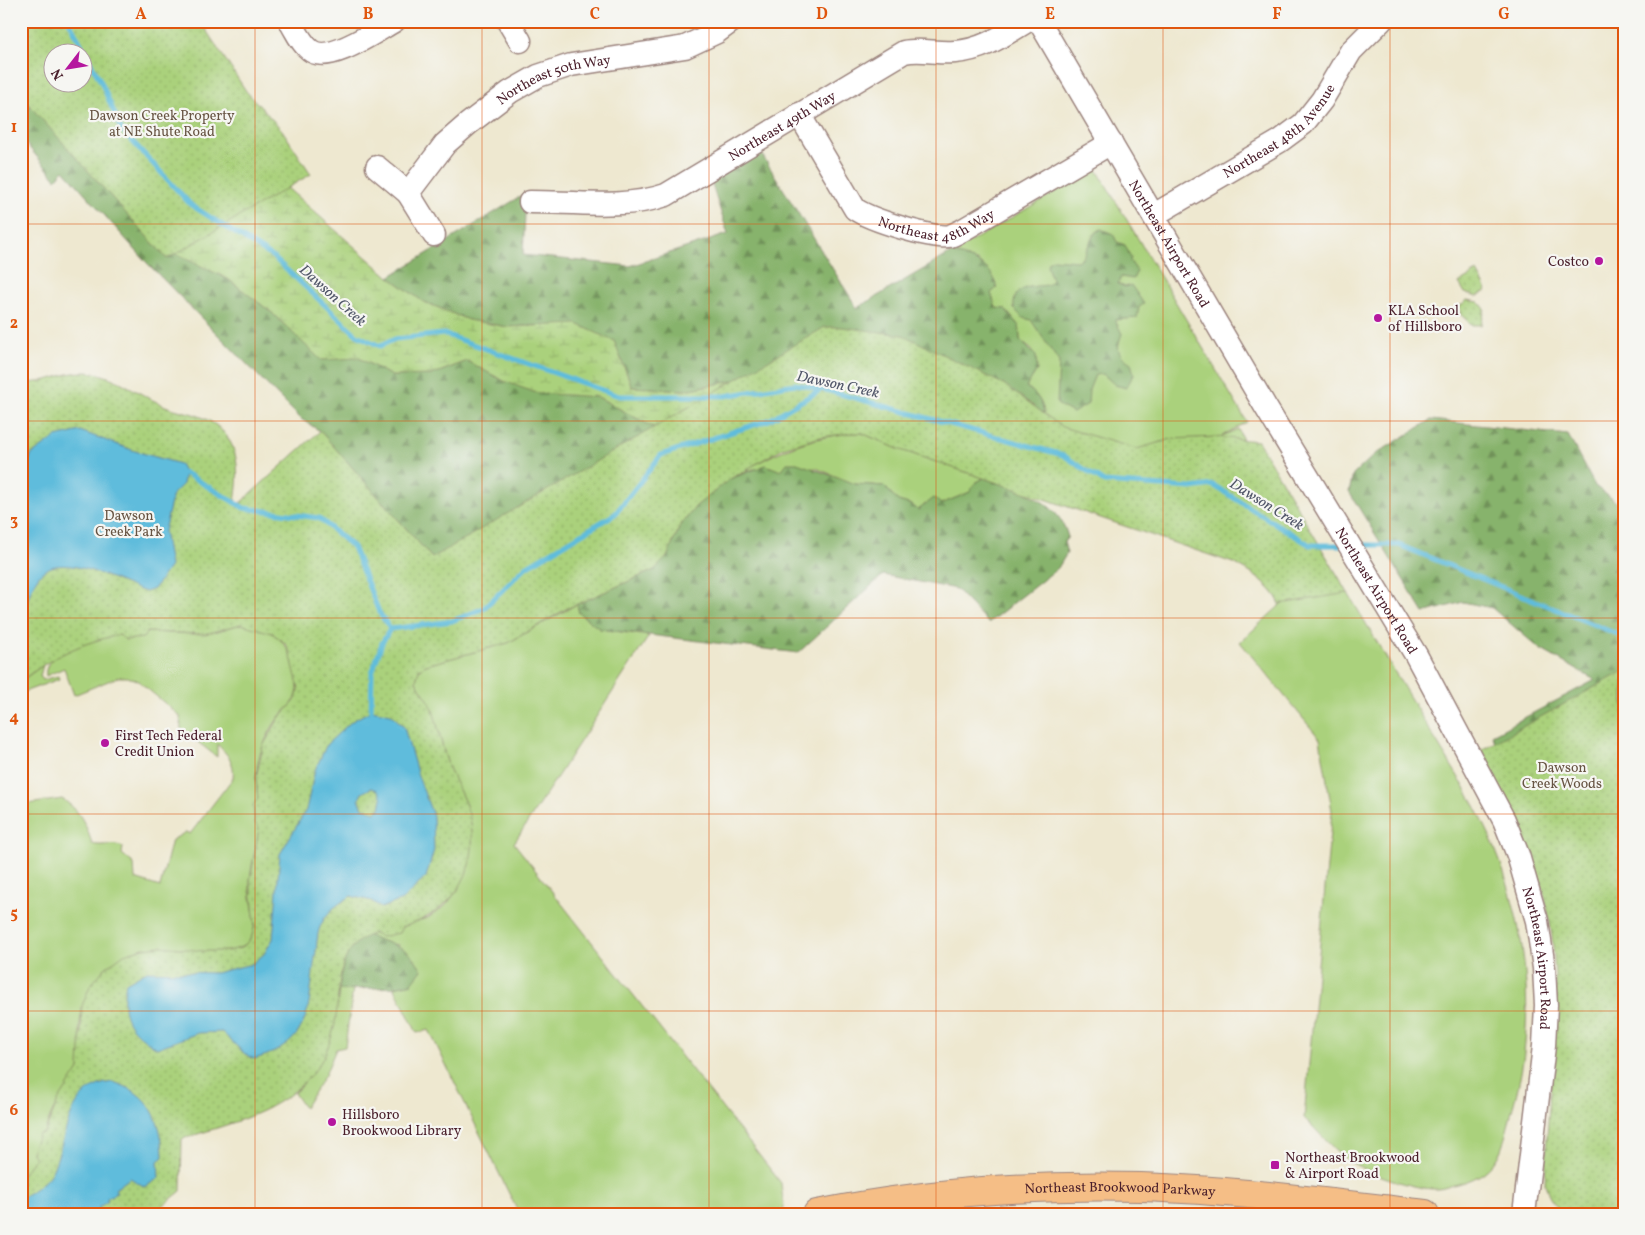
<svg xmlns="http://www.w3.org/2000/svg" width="1645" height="1235" viewBox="0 0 1645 1235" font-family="Vollkorn,serif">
	<defs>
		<pattern id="forest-firs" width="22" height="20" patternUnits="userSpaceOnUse" patternTransform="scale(1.25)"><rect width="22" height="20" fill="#87b36c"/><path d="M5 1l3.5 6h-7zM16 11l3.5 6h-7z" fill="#709159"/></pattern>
		<pattern id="wetland-marsh" width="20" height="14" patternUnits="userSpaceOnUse" patternTransform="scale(1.25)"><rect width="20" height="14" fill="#aad17c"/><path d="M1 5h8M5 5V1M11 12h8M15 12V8" fill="none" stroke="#94b36b"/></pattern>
		<pattern id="park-dots" width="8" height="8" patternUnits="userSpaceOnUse" patternTransform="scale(1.25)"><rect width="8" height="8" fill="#aad17c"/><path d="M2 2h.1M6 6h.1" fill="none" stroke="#94b36b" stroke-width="1.8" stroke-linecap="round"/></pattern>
	</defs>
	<rect width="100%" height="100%" fill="#f6f6f2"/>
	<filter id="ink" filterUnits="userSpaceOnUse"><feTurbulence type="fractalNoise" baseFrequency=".02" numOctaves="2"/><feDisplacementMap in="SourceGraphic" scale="10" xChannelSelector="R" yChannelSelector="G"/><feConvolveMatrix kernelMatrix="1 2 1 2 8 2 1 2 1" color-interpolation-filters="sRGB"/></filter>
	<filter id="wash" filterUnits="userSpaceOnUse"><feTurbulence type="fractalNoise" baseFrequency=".0096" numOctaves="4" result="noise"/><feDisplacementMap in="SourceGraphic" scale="20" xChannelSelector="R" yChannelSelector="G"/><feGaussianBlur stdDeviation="1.12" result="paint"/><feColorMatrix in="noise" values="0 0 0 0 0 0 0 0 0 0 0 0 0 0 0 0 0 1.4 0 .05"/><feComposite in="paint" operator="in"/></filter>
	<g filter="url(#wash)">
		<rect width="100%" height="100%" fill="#eee8d0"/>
		<path fill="#aad17c" stroke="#7a7854" d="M1096,168L1247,422L1222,436L1191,468L1163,475L1044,421C1046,407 1037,393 1026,387L1036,370L1032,350L1020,340L1019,326L996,308L979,262L951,253Z
			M851,433H862L898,449L984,478L975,483L970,492L941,504H925L918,511L912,505L898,501L884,486L855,484L816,468L781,471L753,469L730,479C774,453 800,439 851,433Z
			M1339,578C1368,627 1397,676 1427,726C1448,761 1472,796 1489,834C1526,918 1539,1017 1513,1107C1502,1146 1503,1172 1458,1184C1451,1185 1444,1189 1437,1189C1416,1190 1365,1172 1348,1160C1332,1149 1318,1131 1304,1118L1332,811L1320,739L1240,642L1300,587Z
			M577,604L579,613L600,629L649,636L514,843L781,1183L784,1209L764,1214H519L429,1030L417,1033L394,987L412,983L398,945L381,942L367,935L428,918L445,906L458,890L466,805L449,769L431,706L416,681L419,669L426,665L508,643Z
			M241,624C272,629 286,637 295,668C297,678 300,687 296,697C293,705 285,710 279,717C266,735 256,758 256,780C257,796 261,813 259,829C257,846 251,864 250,881C248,900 263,928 247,943C231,960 167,949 144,948C110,956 82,989 80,1024C79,1039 84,1055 79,1069C74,1083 60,1097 53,1111C42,1133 40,1159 21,1176V805L62,799C80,810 86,824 92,844C103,847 113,842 123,847L122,854L134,864L135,879L160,887L172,840L186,832L190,834L233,778C235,762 228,755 217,744V757L181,729L180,716L137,680L127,677H118L74,695L64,668L46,676C41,649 101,638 120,635L125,640L147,632L194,634L218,631Z
			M43,665L40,676L43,680L58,676L59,679L21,693V681Z
			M353,989L345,1047L336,1049L325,1075L304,1108L294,1093C328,1062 333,1034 339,990Z"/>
		<path fill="url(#forest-firs)" stroke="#68694c" d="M21,67L176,254L228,279L271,312L321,359L359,358L392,376L431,375L467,361L504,381L568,394L598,397L653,427L672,440L432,558L320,431L301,419L148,264L64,170L56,179L21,138Z
			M759,150L857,308L951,253C971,259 993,264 997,288L991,293L996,308L1005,309L1019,326L1020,340L1036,356L1037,370L1026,387C1037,393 1046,407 1044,421L750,378L685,390L632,387L614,341L543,325L508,327L468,320L422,301L389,277L526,193L523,255L630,266L728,234L711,182Z
			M1101,229L1113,234L1117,242L1125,245L1131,258L1130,261L1137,271L1133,279L1121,277L1118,284L1125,287L1131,285L1144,304L1139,307L1137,318L1115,320L1122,334C1116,349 1117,354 1131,363L1134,374L1126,388L1115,385L1103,374L1095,375L1089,390L1088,404L1073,413L1057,404L1059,362L1031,320L1023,318L1014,309C1012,285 1031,287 1048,285L1052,280L1047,266L1048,262L1053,259L1077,261L1083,257L1094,234Z
			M1431,420L1568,435L1595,486L1624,508V1214L1562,889L1492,735L1595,680L1540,649L1492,608L1463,602L1424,613L1349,492L1353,475L1374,455Z
			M787,463H797L855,484L884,486L898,501L912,505L918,510L934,498L941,504L970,492L975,483L984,478C1018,490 1058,498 1068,537L1064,542L1067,553L1058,568L988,623L956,589L883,575L798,653L600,629L579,613L577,604L654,570L667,557L680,526L696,506L730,479L766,465L781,471Z
			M367,935C393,947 406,942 422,970L412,983L394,987L339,990C342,966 344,948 367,935Z"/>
		<path fill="url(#wetland-marsh)" stroke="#7a7854" fill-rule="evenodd" d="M21,21H143C141,42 149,68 169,78C175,81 182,80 188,84C203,96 213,114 222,131L389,277L422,301L468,320L507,327L577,324L614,341L632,387L685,390L750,378L832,347L893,346L976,394L1044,421L1065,447L1101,471L1163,475L1191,468L1222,436L1238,429L1249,453L1256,459L1257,464L1253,467L1255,476L1264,483L1263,495L1273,511L1311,531L1339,578L1330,574L1321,581L1294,562L1289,552L1252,531L1181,520L1113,493L1081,488L956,436L879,411L836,402L802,406L784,414L772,430L735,446L719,449L702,442L672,440L653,427L598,397L536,393L504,381L467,361L431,375L392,376L359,358L321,360L271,312L228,279L176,254L79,149L21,67ZM52,52H82V82H52Z"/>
		<path fill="url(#park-dots)" stroke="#7a7854" fill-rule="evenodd" d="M21,21H200L246,91L282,130L311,174L167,259L21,96ZM52,52H82V82H52Z
			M1477,272L1487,290L1477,297L1465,293L1459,283Z
			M1467,300L1479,302L1485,309L1481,325H1472L1460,314V306Z
			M825,327H842L903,335L1005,385L1062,427L1137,449L1171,439L1216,437L1258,441L1348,593L1280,604C1272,586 1250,571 1233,563L898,449L862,433H851L821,437L783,448L730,479L696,506L680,526L667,557L654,570L566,609L508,643L426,665L419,669L416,681C420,690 428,697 432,707C439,728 442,750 450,770C457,788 468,804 471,823C479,875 451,913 402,927L399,933L381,937L375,933C334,945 341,989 335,1023C331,1042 324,1061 311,1075C279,1113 228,1124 182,1139L181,1191L153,1214H21V1176L35,1158L31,1152L38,1135L45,1132L58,1101L79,1069L82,1006L90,986L105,968L124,954L144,948L162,946L203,951H228L241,948L251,939L255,925L250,881L259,828L255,823L253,805L258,799L256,778L263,746L279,718L295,701L299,689L290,653L286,644L272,633L241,624L205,634L147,632L143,638L125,640L120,635C81,642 52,657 21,681V388L27,382C43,385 64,371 86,372C114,374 135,392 159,403C172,410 186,411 199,416C239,431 241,467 235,502L239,504L320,431L432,558Z
			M1624,671V1214H1582L1559,1210L1550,1198L1545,1184C1546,1094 1566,995 1547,907C1534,851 1505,801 1479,751Z"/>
		<path fill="#5ebcdc" stroke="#546e84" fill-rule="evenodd" d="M80,431L135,451L180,464L185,473L183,484L173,494L164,531L170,566L154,589L146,592C120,584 58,547 38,577C29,589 28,604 21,617V486L31,455L56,437Z
			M372,710L391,714L404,727L418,776L433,816L434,850L426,877L402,900L381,908L372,901L351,896C338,904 327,911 321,925C317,932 317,943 316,951C307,1003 316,1043 254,1059L245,1054L222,1032L198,1033L157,1048C129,1030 119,1018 126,983L147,971L215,973L252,964L264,954L273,939L280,854L306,810L315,770L327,744L352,721ZM371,788L378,790L382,798L380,809L375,812L363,808L359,799L362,793Z
			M113,1082C150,1093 162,1120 163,1157L158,1161L159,1178L145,1187L130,1178L115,1189L117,1192L107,1198L108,1201L99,1207L100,1214H21V1198C34,1190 49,1181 54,1167C68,1134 67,1086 113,1082Z"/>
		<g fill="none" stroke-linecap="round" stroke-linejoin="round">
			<path stroke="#5ebcdc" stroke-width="5" d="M69,21L102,84L121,129L191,205L273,257L357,335L380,346L395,339L444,334L619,396H725L795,384L822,389L1063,455L1104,482L1191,488L1213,485L1310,545H1341
				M180,474L185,473L244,508L319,518L353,547L379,612L390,629
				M1357,545H1399L1624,637
				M390,629L452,621L484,608L526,567L615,514L661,455L769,420L822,389
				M371,714L372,673L382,643L390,629"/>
		</g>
	</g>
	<g filter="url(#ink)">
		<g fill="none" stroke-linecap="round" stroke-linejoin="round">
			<defs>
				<g id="minor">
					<path d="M290,21C296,31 301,43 310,50C328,65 376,31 394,21"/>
					<path d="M508,21L520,41"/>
					<path id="s1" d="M1039,21L1265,406L1416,655L1504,820L1518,855L1537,921L1544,968L1546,1005L1544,1046L1524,1214"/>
					<path id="s2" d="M799,114L855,209C871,220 932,239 950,236C954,235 958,232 961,231L1111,143"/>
					<path id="s3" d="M377,167L408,193L445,144L468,124L510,92L538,76L571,65L685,47L717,32L732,21"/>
					<path d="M408,193L434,235"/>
					<path id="s4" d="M530,202C573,202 626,209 666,195L904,52C921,48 937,54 955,52C983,50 1004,35 1027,21"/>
					<path id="s5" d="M1154,215L1280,141L1303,124L1322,100L1351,51L1381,21"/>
				</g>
				<g id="major">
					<path id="s6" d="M817,1214C922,1193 1034,1184 1141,1187C1236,1190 1331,1203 1425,1214"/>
				</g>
			</defs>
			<use href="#minor" stroke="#9c847e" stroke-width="25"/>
			<use href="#major" stroke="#9c847e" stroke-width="30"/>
			<use href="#minor" stroke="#fff" stroke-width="22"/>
			<use href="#major" stroke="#f5be86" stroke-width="28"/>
		</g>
	</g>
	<path fill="none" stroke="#e0560e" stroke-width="1" stroke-opacity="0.55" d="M255,21V1214M482,21V1214M709,21V1214M936,21V1214M1163,21V1214M1390,21V1214M21,224H1624M21,421H1624M21,618H1624M21,814H1624M21,1011H1624"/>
	<g fill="#b5179e" stroke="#f6f6f2" stroke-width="2">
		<circle cx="1599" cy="261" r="5"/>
		<circle cx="1378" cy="318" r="5"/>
		<circle cx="105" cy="743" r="5"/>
		<circle cx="332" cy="1122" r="5"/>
		<rect x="1270" y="1160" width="10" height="10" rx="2.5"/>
	</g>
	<g text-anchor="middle" stroke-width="4.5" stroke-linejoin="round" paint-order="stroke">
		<g font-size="14" fill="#4a1f2b" stroke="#f6f6f2">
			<text dy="5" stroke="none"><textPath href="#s3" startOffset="231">Northeast 50th Way</textPath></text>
			<text dy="5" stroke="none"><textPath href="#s4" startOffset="272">Northeast 49th Way</textPath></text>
			<text dy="5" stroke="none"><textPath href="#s5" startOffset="152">Northeast 48th Avenue</textPath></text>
			<text dy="5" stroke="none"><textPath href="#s2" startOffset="198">Northeast 48th Way</textPath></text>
			<text dy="5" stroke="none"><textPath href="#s1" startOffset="258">Northeast Airport Road</textPath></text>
			<text dy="5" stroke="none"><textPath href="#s1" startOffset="662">Northeast Airport Road</textPath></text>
			<text dy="5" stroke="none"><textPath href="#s1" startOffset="1068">Northeast Airport Road</textPath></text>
			<text dy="5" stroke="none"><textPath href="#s6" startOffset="305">Northeast Brookwood Parkway</textPath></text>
		</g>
		<g font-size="14" fill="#675443" stroke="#f6f6f2">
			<text x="162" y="120">Dawson Creek Property<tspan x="162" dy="16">at NE Shute Road</tspan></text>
			<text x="129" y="520">Dawson<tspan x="129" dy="16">Creek Park</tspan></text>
			<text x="1562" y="772">Dawson<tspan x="1562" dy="16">Creek Woods</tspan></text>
		</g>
		<g font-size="14" fill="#4a1f2b" stroke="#f6f6f2" text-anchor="start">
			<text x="1589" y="266" text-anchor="end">Costco</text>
			<text x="1388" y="315">KLA School<tspan x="1388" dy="16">of Hillsboro</tspan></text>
			<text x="115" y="740">First Tech Federal<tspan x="115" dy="16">Credit Union</tspan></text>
			<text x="342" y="1119">Hillsboro<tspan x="342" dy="16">Brookwood Library</tspan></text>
			<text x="1285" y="1162">Northeast Brookwood<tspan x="1285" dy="16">&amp; Airport Road</tspan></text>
		</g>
		<g font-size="15" font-style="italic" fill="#515669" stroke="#f6f6f2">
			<text transform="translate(333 295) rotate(42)" y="5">Dawson Creek</text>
			<text transform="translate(838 384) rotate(12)" y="5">Dawson Creek</text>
			<text transform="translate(1267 504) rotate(32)" y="5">Dawson Creek</text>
		</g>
	</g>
	<rect width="1645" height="1235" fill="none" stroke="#f6f6f2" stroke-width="55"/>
	<g transform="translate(68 68) rotate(239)"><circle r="24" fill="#f6f6f2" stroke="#b1a0a2"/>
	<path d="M0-4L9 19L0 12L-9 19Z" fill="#b5179e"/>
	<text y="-8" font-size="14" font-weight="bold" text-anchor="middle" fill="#4a1f2b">N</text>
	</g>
	<rect x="28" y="28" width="1590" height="1180" fill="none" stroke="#e0560e" stroke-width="2"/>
	<g font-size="16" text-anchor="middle" font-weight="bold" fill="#e0560e">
		<text x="141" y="19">A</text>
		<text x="368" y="19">B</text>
		<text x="595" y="19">C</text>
		<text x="822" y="19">D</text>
		<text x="1050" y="19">E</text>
		<text x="1277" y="19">F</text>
		<text x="1504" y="19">G</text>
		<text x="14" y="132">1</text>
		<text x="14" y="328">2</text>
		<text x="14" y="525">3</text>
		<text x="14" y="722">4</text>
		<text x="14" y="918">5</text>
		<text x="14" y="1115">6</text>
	</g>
</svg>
